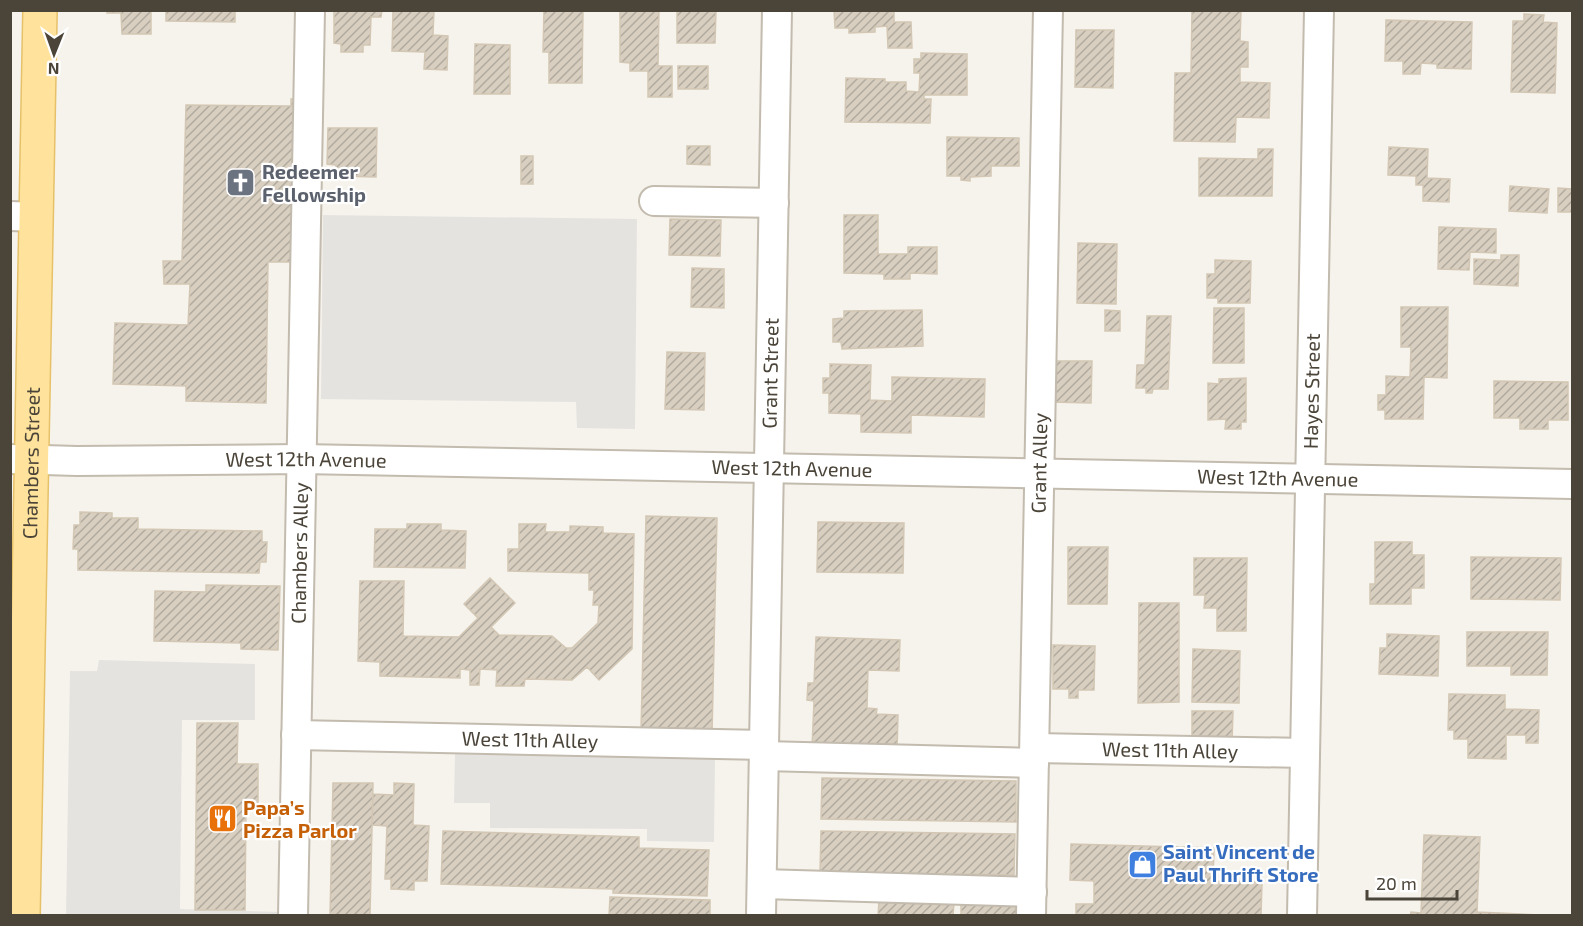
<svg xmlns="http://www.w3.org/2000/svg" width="1583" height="926" viewBox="0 0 1583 926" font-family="'Exo 2',sans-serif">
	<defs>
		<pattern id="building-hatch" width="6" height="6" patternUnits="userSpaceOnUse" patternTransform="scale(1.5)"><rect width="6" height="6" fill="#d8cfc1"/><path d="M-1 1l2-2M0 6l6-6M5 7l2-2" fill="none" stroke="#b1aa9e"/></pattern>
	</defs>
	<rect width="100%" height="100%" fill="#f6f3ec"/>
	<path fill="#e5e3e0" d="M323,215L637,219L635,429L577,428L576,402L321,399Z
		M99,660L255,664V720H182L180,909L281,912V915L66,916L70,671H97Z
		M455,754L715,757L714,842L647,841V829L490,828V803H454Z"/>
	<path fill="url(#building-hatch)" stroke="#d3c7b4" stroke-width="1.5" d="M107,10H151V34H122L121,13H107Z
		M166,10H235V22L166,21Z
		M334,10H382L381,17H371L370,45H363V52H341V44L334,43Z
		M393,10H434L433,35L448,36L447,70L424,69L425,52L392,51Z
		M544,10H583L582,83H549V52H543Z
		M620,10H659L658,66H672V97H648V71H630V63L620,62Z
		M677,10H716L715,43H677Z
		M834,10H894V22H911L912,48H888L887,26L875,27V32L849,33V28H835Z
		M1192,10H1241L1240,41L1248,42V67H1240V82L1270,83L1269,118L1236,117L1235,142L1174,141L1175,73H1191Z
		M1524,14L1544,15L1543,22L1557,23L1555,93L1511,92L1513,21H1524Z
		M1386,20L1472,22L1471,69L1437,68V64L1421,63L1420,74H1403V61H1385Z
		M1076,30H1114L1113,88L1075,87Z
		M475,44L510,45V94H474Z
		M921,53L967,54V95H924V99H931L930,123L845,122L846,78L885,79V82H906V91L919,92L920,73H914V59H921Z
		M678,66H708V89H678Z
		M291,99H299V262H268L266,403L186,401V386L113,384L115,323L188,325L190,284H164L163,261H182L186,105L291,106Z
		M328,128H377L376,177L336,176V165L327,164Z
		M947,137L1019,138V166H991V176L970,177V181L961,180V176H947Z
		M687,146H710V165L687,164Z
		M1389,147L1428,149L1427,178L1450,179L1449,202L1423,201V185H1416V176L1388,175Z
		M1258,149H1273L1272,196H1199V158L1258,159Z
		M521,156H533V184H521Z
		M1510,186L1549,189L1547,213L1509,211Z
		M1558,188L1572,189V212H1558Z
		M844,215H878V254H908V247H937V274L910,273V279H884V274L844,273Z
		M670,219L721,220L720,256L669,255Z
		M1439,227L1496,229V253L1470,252L1469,270L1438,269Z
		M1078,243L1117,244L1116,304L1077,303Z
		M1501,255H1519L1518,286L1474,284V259L1501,260Z
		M1215,260L1251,261L1250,303H1218V298H1207V274H1215Z
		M692,268L724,269V308L691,307Z
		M1401,307H1448L1447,378L1424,377L1423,419H1385V410H1378V395H1386V376L1410,377L1411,347H1401Z
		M1214,308H1244V363H1213Z
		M922,310L923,346L842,349L841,342H833V319L844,318V311Z
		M1105,310L1120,311V331H1105Z
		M1147,316H1171L1168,389H1153L1152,393H1146V388H1136L1137,365H1145Z
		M667,352L705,353L704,410L665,409Z
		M1051,361H1092L1091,403L1050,402Z
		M830,364L871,365L870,400L892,401V377L985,379L984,417L911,415V433L861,432V414L829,413V393H823V378H830Z
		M1246,378V422H1241V429H1225L1226,419L1208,420V383L1219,384V379Z
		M1494,381L1568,382V420H1548V429H1520V418H1494Z
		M80,512L112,513V518H138V529L262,531V542H267L266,562H260L259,573L78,570V549H73L74,525H80Z
		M646,516L717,518L712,734L641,732Z
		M818,522L904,523L903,573L817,572Z
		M407,524H441V530L466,531L465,568L374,567L375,529H407Z
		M519,524H546L545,532H570V526L603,527V533L634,534L632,649L599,680L587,667L572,680L525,679L524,686H496L497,670L480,669L479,685H470V670L460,669V678L380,676V662L358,661L360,581H404L403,636L459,637L478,618L464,604L490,578L515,603L491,627L499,635L552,636L566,648H572L598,623L599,605H593L594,590H589V573L508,571V549H519Z
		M1375,542H1412V555H1424V588H1411V604H1370V584H1375Z
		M1068,547H1108L1107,604H1068Z
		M1471,557L1561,558L1560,600L1471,599Z
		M1194,558H1247L1246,631H1217V608H1204L1205,595H1194Z
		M206,585L280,586L278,650L241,649V643L154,641L155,591L206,592Z
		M1139,603H1179V702L1138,703Z
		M1467,632H1548L1547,675H1511V666H1467Z
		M1387,634L1439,636L1438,676L1379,674L1380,648H1387Z
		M816,637L900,640L899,671L868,670L867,708L877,709L876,714L898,715L897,751L812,748L814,701L807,700L808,683H814Z
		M1053,645L1095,646L1094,690H1078V698H1069V689H1053Z
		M1193,649L1240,651L1239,703L1192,702Z
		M1449,694L1505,695V709L1539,710L1538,743H1526V735H1506V759L1468,758V739H1454V730H1448Z
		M1192,711H1233L1232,742L1192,741Z
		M197,723H238L237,764H258V804H246L245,910H195Z
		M822,778L1016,781V822L821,819Z
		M333,783H373L370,916H330Z
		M394,783L414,784L413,825L429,826L427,881H414V890L391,889V879H385L387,826L372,825L373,794L394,795Z
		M443,831L639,837V848L709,850L707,896L613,893V889L441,884Z
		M821,831L1015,834L1014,875L820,872Z
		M1424,835L1480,837L1477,912L1561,916H1410L1411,912L1421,913Z
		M1071,844L1214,848L1213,881L1262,882L1261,916H1076V904H1094V881L1070,880Z
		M610,897L710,900V916H609Z
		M879,901L954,903L953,916H878Z
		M961,903L1018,905V916H961Z"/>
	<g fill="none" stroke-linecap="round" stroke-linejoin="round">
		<defs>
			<g id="minor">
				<path d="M654,201L774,203"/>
				<path d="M10,216L37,217"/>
				<path id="s1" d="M10,459L77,461L301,459L1572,484"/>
				<path id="s2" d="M296,735L764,745"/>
				<path id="s3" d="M1035,748L1305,753"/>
				<path d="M764,756L1034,763"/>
				<path d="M762,884L1032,892"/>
				<path id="s4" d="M293,916L310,10"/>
				<path id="s5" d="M761,916L777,10"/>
				<path id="s6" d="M1031,916L1048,10"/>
				<path id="s7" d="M1302,916L1319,10"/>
			</g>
			<g id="major">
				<path id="s8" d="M23,916L40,10"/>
			</g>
		</defs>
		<use href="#minor" stroke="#c2bbae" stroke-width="32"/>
		<use href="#major" stroke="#e6c16a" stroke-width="36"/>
		<use href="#minor" stroke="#fff" stroke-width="28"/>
		<use href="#major" stroke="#ffe39c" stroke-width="33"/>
	</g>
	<defs>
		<symbol id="church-square" viewBox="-11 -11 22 22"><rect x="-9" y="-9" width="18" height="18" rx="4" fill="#6b7280" stroke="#fff"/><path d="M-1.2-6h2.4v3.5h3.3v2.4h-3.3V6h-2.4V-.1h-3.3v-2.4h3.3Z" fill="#fff"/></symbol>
		<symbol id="restaurant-square" viewBox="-11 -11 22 22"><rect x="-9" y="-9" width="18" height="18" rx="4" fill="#e8710a" stroke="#fff"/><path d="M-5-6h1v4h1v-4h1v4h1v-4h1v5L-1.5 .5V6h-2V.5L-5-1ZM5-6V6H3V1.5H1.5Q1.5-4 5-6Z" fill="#fff"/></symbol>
		<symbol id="shop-square" viewBox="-11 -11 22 22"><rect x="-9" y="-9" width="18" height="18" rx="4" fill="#3f7fe0" stroke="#fff"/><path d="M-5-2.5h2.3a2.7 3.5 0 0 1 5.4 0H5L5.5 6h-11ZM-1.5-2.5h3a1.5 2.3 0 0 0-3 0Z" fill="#fff"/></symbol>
	</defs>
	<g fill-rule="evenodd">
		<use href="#church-square" x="224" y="166" width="33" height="33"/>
		<use href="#restaurant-square" x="206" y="802" width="33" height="33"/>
		<use href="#shop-square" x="1126" y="848" width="33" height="33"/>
	</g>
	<g text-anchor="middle" stroke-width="4.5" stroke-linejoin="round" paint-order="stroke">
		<g font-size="20" font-weight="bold" fill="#5b616d" stroke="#fff" text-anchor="start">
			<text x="262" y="179">Redeemer<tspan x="262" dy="23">Fellowship</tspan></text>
		</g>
		<g font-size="20" fill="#4b4439" stroke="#fff">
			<text dy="7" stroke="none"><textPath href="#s5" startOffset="543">Grant Street</textPath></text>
			<text dy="7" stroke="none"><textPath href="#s7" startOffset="525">Hayes Street</textPath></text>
			<text dy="7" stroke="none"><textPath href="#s1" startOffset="296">West 12th Avenue</textPath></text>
			<text dy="7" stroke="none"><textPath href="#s8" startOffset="453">Chambers Street</textPath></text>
			<text dy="7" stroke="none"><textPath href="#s6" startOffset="453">Grant Alley</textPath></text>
			<text dy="7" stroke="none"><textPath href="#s1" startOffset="782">West 12th Avenue</textPath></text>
			<text dy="7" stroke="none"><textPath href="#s1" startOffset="1268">West 12th Avenue</textPath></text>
			<text dy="7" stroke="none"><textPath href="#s4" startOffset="363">Chambers Alley</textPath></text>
			<text dy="7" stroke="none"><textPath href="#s2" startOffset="234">West 11th Alley</textPath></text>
			<text dy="7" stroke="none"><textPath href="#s3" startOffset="135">West 11th Alley</textPath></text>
		</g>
		<g font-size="20" font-weight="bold" fill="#c56008" stroke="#fff" text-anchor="start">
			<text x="243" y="815">Papa’s<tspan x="243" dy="23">Pizza Parlor</tspan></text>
		</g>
		<g font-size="20" font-weight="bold" fill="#366cbe" stroke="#fff" text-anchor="start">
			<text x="1163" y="859">Saint Vincent de<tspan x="1163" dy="23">Paul Thrift Store</tspan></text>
		</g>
	</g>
	<rect width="1583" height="926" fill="none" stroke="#4b4439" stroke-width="24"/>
	<g transform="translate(54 54) rotate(181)" stroke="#ffffff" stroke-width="4.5" paint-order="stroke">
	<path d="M0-4.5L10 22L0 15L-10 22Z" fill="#4b4439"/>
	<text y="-9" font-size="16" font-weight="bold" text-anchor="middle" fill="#4b4439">N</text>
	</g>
	<path d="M1367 890v9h90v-9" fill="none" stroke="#4b4439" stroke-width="3"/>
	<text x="1376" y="890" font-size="18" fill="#4b4439" stroke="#ffffff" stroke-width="4.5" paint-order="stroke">20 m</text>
</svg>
